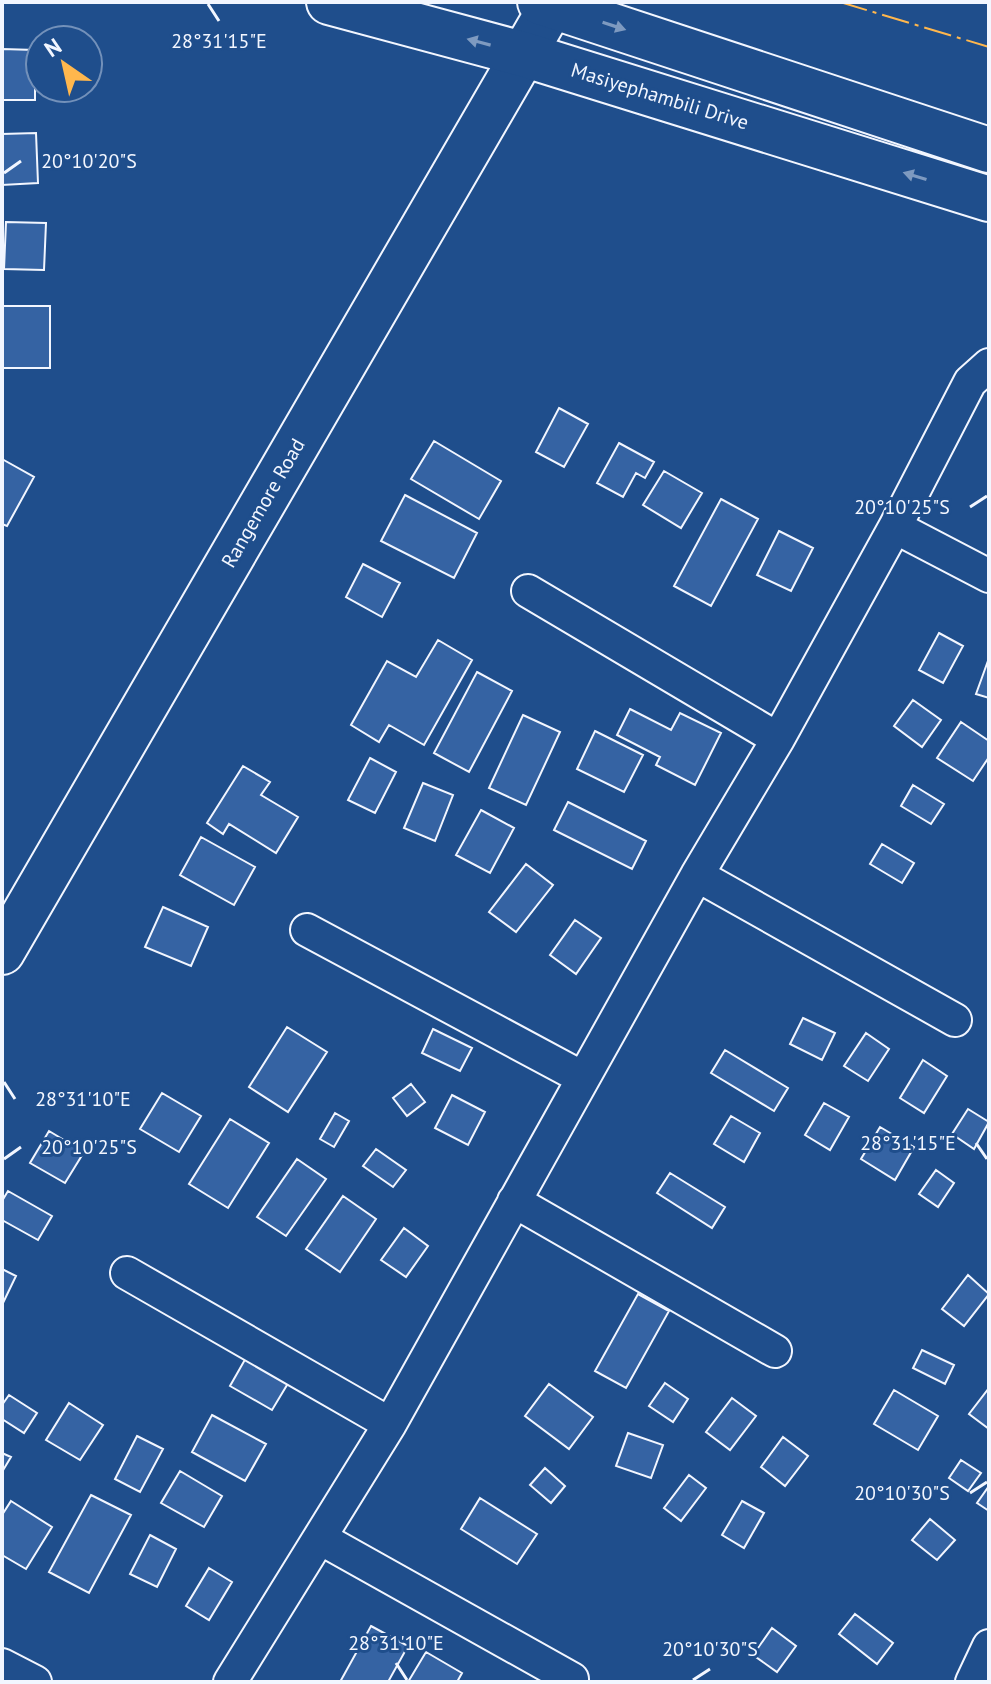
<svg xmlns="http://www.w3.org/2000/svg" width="991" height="1684" viewBox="0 0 991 1684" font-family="'PT Sans',sans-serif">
	<rect width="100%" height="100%" fill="#1f4e8c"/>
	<path fill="#3563a3" stroke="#f2f6ff" stroke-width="2" d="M2,49L35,50V100H2Z
		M36,133L38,183L2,185V134Z
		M6,222L46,223L44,270L4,269Z
		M2,306H50V368H2Z
		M559,408L588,424L564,467L536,452Z
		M434,441L501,481L479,519L411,479Z
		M619,443L654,462L645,478L636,473L623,497L597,483Z
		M2,459L34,477L7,526L2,524Z
		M664,471L702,493L681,528L643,505Z
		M405,495L477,533L454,578L381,541Z
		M721,499L758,519L711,606L674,586Z
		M779,531L813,548L791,591L757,575Z
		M363,564L400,583L382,617L346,597Z
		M939,633L963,646L943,683L919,670Z
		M438,640L472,660L424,745L389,725L379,742L351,725L387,661L416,677Z
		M989,658V698L976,694Z
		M477,672L512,691L469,772L434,753Z
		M913,700L941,720L922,747L894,726Z
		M630,709L671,730L680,713L721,733L695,785L656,765L660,757L617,735Z
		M523,715L560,732L526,805L489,788Z
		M961,722L989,741V757L973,781L937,758Z
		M595,731L643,755L624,792L577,769Z
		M370,758L396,772L375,813L348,800Z
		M243,766L270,782L261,795L298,817L276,853L229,824L223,834L207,823Z
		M423,783L453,795L435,841L404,828Z
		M913,785L944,804L931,824L901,806Z
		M568,802L646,841L632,869L554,830Z
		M481,810L514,828L490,873L456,855Z
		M201,837L255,867L234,905L180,875Z
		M882,844L914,863L902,883L870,864Z
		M526,864L553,885L516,932L489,912Z
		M163,907L208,927L191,966L145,947Z
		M575,920L601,938L576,974L550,955Z
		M803,1018L835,1033L822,1060L790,1044Z
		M287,1027L327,1052L288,1112L249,1087Z
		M433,1029L472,1048L460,1071L422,1053Z
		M866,1033L889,1049L868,1081L844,1066Z
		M725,1050L788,1088L774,1111L711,1073Z
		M923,1060L947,1076L924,1113L900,1098Z
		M411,1084L425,1102L407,1116L393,1098Z
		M162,1093L201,1116L179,1152L140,1129Z
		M452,1095L485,1112L468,1145L435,1128Z
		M824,1103L849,1117L830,1150L805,1135Z
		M968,1109L989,1122L974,1149L952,1134Z
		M335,1113L349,1121L334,1147L320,1139Z
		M731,1116L760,1133L744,1162L714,1144Z
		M230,1119L269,1143L228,1208L189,1184Z
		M880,1127L914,1147L895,1180L861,1159Z
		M49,1131L84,1152L65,1183L30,1163Z
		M376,1149L406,1170L393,1187L363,1166Z
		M297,1159L326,1179L286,1236L257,1217Z
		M936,1170L954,1183L938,1207L919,1194Z
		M670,1173L725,1207L712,1228L657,1193Z
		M8,1191L52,1216L38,1240L2,1220V1201Z
		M343,1196L376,1219L340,1272L306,1249Z
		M404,1228L428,1246L406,1277L381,1260Z
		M2,1269L16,1276L2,1305Z
		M968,1275L989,1294L964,1326L942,1309Z
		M638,1294L669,1311L626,1388L595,1371Z
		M922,1350L954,1365L945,1384L913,1368Z
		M247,1356L290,1380L272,1410L230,1386Z
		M665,1383L688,1399L673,1422L649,1406Z
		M549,1384L593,1417L569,1449L525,1416Z
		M989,1388V1429L969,1414Z
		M894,1390L938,1416L918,1450L874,1424Z
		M9,1395L37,1413L24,1433L2,1419V1405Z
		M732,1398L756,1416L730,1450L706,1432Z
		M69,1403L103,1425L80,1460L46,1440Z
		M212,1415L266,1444L245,1481L192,1452Z
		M628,1433L663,1445L651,1478L616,1466Z
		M137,1436L163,1449L140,1492L115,1479Z
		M783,1437L808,1456L785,1486L761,1467Z
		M2,1453L11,1457L2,1472Z
		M961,1460L981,1473L968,1491L949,1478Z
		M545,1468L565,1486L551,1503L530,1485Z
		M180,1471L222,1496L204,1527L161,1503Z
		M689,1475L706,1488L681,1521L664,1508Z
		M989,1486V1511L977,1503Z
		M91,1495L131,1515L89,1593L49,1572Z
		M480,1498L537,1534L517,1564L461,1529Z
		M11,1501L52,1527L26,1569L2,1555V1515Z
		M742,1501L764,1513L744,1548L722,1535Z
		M930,1519L955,1540L937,1560L912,1540Z
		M150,1535L176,1549L157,1587L130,1574Z
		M209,1568L232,1582L209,1620L186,1606Z
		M855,1614L893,1643L877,1664L839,1634Z
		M371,1626L408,1646L388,1682H340Z
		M772,1628L796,1646L777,1672L753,1655Z
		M426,1652L462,1673L457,1682H408Z"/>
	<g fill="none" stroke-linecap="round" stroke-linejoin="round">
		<defs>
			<path id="street" d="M895,527L989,576
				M528,591L778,739
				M697,875L955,1020
				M307,930L583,1078
				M514,1201L775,1351
				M127,1273L390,1424
				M320,1538L572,1679
				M2,1665L35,1682
				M230,1682L390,1424L697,875L778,739L895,527L970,382L989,365
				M972,1682L989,1646"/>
			<path id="secondary" d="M2,952L554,2"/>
			<path id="primary" d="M329,2L526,55L989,199
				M540,2L989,150"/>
		</defs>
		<use href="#street" stroke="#f2f6ff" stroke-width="36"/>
		<use href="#secondary" stroke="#f2f6ff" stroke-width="48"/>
		<use href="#primary" stroke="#f2f6ff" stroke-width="48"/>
		<use href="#street" stroke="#1f4e8c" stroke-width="32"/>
		<use href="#secondary" stroke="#1f4e8c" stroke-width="44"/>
		<use href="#primary" stroke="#1f4e8c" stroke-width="44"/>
		<path stroke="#ffb74d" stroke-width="2" stroke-dasharray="28 6 4 6" stroke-linecap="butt" d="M840,2L989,47"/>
	</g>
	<defs><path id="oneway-solid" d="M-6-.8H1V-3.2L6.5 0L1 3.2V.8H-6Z" transform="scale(2)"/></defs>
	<g fill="#7e9ac0">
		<use href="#oneway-solid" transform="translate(614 26) rotate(18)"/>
		<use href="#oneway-solid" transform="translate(479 42) rotate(-165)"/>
		<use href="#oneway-solid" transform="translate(915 176) rotate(-163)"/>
	</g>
	<path fill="none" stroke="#f2f6ff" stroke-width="3" d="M208,4L219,21M4,173L21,161M970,507L987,496M4,1082L15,1099M976,1143L987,1159M4,1159L21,1147M970,1493L987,1482M396,1663L407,1680M693,1680L710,1669"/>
	<g text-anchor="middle" stroke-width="6" stroke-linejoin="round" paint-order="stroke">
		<g font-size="20" fill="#f2f6ff" stroke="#1f4e8c">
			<text transform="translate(660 96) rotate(17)" y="7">Masiyephambili Drive</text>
			<text transform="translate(263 503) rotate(-60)" y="7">Rangemore Road</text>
		</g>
	</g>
	<g font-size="20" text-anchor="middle" fill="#f2f6ff" stroke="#1f4e8c" stroke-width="6" stroke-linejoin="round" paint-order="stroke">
		<text x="219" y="48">28°31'15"E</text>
		<text x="89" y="168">20°10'20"S</text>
		<text x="902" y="514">20°10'25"S</text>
		<text x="83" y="1106">28°31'10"E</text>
		<text x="908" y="1150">28°31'15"E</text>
		<text x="89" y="1154">20°10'25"S</text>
		<text x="902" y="1500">20°10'30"S</text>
		<text x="396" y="1650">28°31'10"E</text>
		<text x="710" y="1656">20°10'30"S</text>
	</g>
	<rect width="991" height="1684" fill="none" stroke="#f2f6ff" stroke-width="8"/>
	<g transform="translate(64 64) rotate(326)"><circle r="38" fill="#1f4e8c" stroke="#7391ba" stroke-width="2"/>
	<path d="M0-6L14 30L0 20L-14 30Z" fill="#ffb74d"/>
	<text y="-12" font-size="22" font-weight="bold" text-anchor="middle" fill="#f2f6ff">N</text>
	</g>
</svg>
